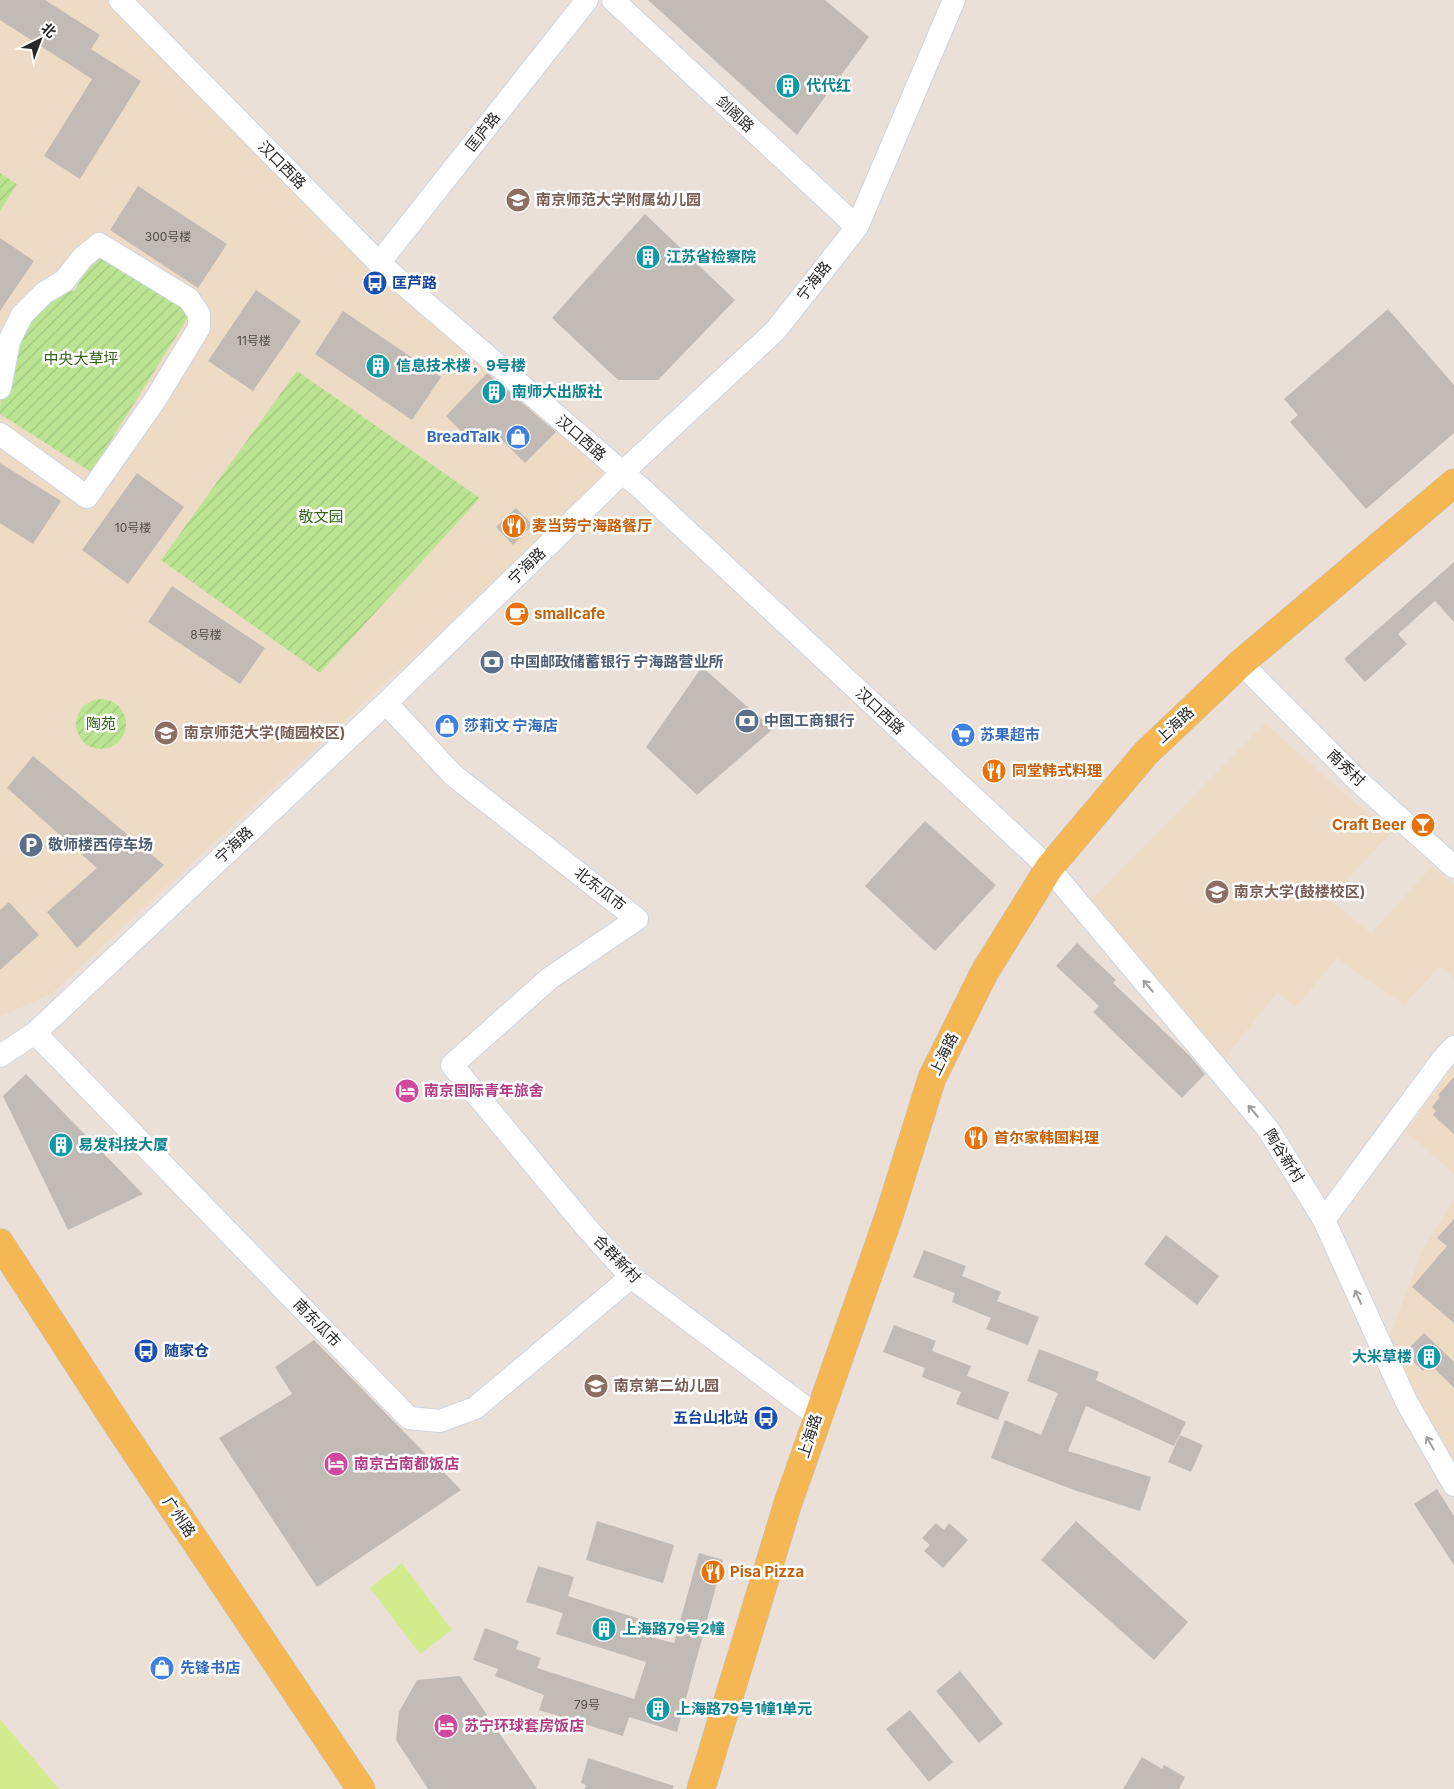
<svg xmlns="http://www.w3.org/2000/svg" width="1454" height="1789" viewBox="0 0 1454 1789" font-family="Inter,'Noto Sans SC',sans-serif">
	<defs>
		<pattern id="garden-furrows" width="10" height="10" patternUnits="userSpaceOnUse" patternTransform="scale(1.25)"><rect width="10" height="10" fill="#bae492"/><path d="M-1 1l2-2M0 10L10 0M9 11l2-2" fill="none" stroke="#a0c47e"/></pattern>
	</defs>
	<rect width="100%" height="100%" fill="#ebe0d8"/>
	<path fill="#eedbc6" d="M0,0H109L612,472L51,994L0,1017Z
		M1265,723L1390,834L1329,899L1371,933L1432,866L1454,884V978L1440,966L1404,1005L1337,958L1296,1007L1277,992L1222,1062L1084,907Z
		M1454,1064V1174L1406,1132Z
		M1454,1199V1464L1386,1345L1423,1249Z"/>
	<path fill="url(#garden-furrows)" d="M0,173L17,184L0,211Z
		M98,249L192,311L91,472L0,414C0,372 21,336 41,300L75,290Z
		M297,371L480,498L320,673L161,560Z
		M76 724a25 25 0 1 1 50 0a25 25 0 1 1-50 0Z"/>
	<path fill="#d2ec8d" d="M402,1563L452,1630L420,1654L370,1588Z
		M0,1719L59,1789H0Z"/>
	<path fill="#c2bab5" d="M0,0H45L100,35L91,49L141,81L80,179L44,156L92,79L0,20Z
		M648,0H825L869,37L797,135Z
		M138,186L227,244L198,288L110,230Z
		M645,214L735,300L658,380H618L552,318Z
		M0,238L34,261L0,311Z
		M256,290L301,321L253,391L208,361Z
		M1388,309L1454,385V433L1366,509L1290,422L1298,415L1284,399Z
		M343,311L441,377L412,420L315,354Z
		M487,373L556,432L525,463L490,428L474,444L446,416Z
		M0,463L61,501L33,544L0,523Z
		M137,473L184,507L128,584L82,550Z
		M516,508L533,525L513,545L496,527Z
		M1454,562V622L1435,601L1398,634L1407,644L1365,682L1344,659Z
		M172,586L265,648L240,684L148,622Z
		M702,667L773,729L697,795L646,747Z
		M33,756L164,865L77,948L47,912L97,868L7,788Z
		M925,821L996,885L935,951L865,886Z
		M9,902L39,935L0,970V910Z
		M1077,943L1116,980L1113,983L1189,1055L1205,1074L1182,1098L1093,1012L1099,1006L1056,966Z
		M26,1074L143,1194L68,1230L3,1096Z
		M1454,1077V1134L1433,1115L1436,1111L1432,1107L1440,1097L1438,1095Z
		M1454,1219V1323L1412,1287L1447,1246L1437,1238Z
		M1166,1235L1219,1276L1197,1305L1144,1264Z
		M924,1250L966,1266L962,1276L1001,1292L997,1301L1039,1317L1028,1345L986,1329L991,1318L952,1302L955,1293L913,1277Z
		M894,1325L936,1341L932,1351L971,1366L967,1376L1009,1392L998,1420L956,1404L961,1392L922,1377L925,1368L883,1352Z
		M1424,1333L1454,1362V1388L1430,1364L1423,1371L1404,1353Z
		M314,1340L461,1490L317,1587L219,1438L292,1394L275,1367Z
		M1039,1349L1099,1372L1096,1380L1186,1422L1174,1446L1086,1406L1068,1451L1151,1477L1140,1511L1074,1490L991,1458L1005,1420L1041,1435L1058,1393L1027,1381Z
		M1180,1435L1203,1445L1191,1472L1168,1462Z
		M1437,1489L1454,1516V1565L1414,1504Z
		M597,1521L674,1545L663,1583L586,1560Z
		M1076,1521L1188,1622L1154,1660L1041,1560Z
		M936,1523L944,1530L949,1523L968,1540L943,1568L924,1551L930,1545L922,1538Z
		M699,1553L723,1560L677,1732L629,1717L623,1736L539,1710L544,1695L495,1676L498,1669L473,1660L485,1628L519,1641L516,1649L541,1658L537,1668L634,1699L646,1662L556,1634L563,1613L526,1602L538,1566L574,1577L568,1596L652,1623L647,1636L674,1643Z
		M960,1671L1003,1724L979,1743L936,1691Z
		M460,1676L490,1719L537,1789H428L396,1740L399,1712L417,1680Z
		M910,1710L953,1762L929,1782L886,1729Z
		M1142,1757L1162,1769L1164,1765L1185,1777L1179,1789H1123Z
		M588,1758L674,1786L673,1789H585L586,1785L581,1783Z"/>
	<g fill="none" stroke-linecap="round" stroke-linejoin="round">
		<defs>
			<path id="minor" d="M120,0L379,263L643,490L1049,868L1268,1129L1324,1220L1406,1401L1454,1485
				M613,0L857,227
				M379,263L587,0
				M0,388L9,341L22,315L44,293L64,281L83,257L99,244L189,299L199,314V328L155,400L87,497L0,434
				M1241,663L1356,779L1454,867
				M386,703L453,775L637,919L550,978L452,1065L586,1227L631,1277L817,1416
				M35,1033L409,1418L440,1421L475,1408L631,1277
				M0,1056L35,1033L386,703L622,473L776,330L857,227L954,0
				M1324,1220L1442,1060L1454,1047"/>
			<path id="major" d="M0,1243L117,1424L361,1789
				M701,1789L788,1503L889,1216L932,1078L984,973L1049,868L1146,753L1241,663L1454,483"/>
		</defs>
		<use href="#minor" stroke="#cdd4e1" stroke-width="24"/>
		<use href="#major" stroke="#c3c3c3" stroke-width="29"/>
		<use href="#minor" stroke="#fff" stroke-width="22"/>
		<use href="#major" stroke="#f4b754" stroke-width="28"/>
	</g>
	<defs><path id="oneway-shaft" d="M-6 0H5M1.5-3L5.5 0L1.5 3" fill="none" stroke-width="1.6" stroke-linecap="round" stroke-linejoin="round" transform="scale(1.25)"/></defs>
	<g stroke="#9e9e9e">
		<use href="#oneway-shaft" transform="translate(1148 986) rotate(-130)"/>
		<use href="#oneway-shaft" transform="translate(1253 1111) rotate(-130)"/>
		<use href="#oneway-shaft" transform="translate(1358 1297) rotate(-114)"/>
		<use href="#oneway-shaft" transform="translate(1430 1443) rotate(-120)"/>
	</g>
	<defs>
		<symbol id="building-disc" viewBox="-11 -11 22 22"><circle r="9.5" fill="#0f9aa8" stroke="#fff"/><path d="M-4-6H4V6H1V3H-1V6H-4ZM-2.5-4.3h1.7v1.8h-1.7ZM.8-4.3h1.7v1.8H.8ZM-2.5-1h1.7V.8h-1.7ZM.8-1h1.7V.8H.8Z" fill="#fff"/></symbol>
		<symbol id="school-disc" viewBox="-11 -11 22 22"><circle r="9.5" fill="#8d6e63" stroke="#fff"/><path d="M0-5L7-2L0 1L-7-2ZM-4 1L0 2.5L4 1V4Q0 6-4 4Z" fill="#fff"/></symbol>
		<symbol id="bus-disc" viewBox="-11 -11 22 22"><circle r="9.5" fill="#1a4fb4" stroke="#fff"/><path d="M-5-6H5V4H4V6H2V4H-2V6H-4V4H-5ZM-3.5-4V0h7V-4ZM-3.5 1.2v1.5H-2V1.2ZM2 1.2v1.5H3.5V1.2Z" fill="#fff"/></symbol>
		<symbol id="shop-disc" viewBox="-11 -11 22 22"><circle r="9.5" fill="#3f7fe0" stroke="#fff"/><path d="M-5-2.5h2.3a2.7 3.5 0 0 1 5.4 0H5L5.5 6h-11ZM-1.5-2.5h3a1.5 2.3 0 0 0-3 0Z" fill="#fff"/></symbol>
		<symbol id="restaurant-disc" viewBox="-11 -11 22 22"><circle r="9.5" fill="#e8710a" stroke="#fff"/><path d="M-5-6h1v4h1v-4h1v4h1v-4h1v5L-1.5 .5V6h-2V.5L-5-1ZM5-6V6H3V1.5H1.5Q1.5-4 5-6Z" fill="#fff"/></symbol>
		<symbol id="cafe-disc" viewBox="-11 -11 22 22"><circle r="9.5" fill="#e8710a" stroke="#fff"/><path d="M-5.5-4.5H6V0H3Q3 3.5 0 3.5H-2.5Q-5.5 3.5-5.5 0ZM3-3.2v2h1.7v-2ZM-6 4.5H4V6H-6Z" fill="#fff"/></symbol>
		<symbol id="bank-disc" viewBox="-11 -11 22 22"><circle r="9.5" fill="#5c6f8a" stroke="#fff"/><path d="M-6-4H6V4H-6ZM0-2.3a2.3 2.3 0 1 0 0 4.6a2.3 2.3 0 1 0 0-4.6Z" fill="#fff"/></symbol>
		<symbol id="university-disc" viewBox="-11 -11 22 22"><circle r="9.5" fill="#8d6e63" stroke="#fff"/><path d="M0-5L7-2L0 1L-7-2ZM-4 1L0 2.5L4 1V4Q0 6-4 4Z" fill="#fff"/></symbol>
		<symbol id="supermarket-disc" viewBox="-11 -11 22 22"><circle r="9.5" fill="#3f7fe0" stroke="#fff"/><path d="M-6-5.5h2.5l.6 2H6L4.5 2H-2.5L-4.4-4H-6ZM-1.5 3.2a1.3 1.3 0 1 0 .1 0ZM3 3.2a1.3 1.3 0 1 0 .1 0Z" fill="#fff"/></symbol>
		<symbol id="bar-disc" viewBox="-11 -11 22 22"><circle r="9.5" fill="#e8710a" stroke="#fff"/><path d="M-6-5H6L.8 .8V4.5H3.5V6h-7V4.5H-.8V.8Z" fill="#fff"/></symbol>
		<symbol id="parking-disc" viewBox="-11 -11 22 22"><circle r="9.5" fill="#5c6f8a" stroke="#fff"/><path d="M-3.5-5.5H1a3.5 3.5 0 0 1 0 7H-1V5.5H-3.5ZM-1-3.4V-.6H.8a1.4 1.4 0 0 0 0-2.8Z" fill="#fff"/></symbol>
		<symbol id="hotel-disc" viewBox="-11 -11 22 22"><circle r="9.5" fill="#d1479c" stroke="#fff"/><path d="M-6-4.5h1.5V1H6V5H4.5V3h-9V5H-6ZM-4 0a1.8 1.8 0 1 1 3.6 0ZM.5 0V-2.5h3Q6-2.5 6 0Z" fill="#fff"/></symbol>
	</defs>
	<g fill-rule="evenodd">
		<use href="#building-disc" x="774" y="72" width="28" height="28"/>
		<use href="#school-disc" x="504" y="186" width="28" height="28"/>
		<use href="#building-disc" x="634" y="243" width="28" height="28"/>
		<use href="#bus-disc" x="361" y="269" width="28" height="28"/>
		<use href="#building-disc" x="364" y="352" width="28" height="28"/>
		<use href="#building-disc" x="480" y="378" width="28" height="28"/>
		<use href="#shop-disc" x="504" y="423" width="28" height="28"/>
		<use href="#restaurant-disc" x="500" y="512" width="28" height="28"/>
		<use href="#cafe-disc" x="503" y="600" width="28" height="28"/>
		<use href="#bank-disc" x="478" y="648" width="28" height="28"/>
		<use href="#bank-disc" x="733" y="707" width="28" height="28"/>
		<use href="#shop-disc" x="433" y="712" width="28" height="28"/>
		<use href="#university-disc" x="152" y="719" width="28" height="28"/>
		<use href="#supermarket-disc" x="949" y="721" width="28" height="28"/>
		<use href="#restaurant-disc" x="980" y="757" width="28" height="28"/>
		<use href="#bar-disc" x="1409" y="811" width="28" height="28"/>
		<use href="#parking-disc" x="17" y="831" width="28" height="28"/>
		<use href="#university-disc" x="1203" y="878" width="28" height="28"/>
		<use href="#hotel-disc" x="393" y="1077" width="28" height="28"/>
		<use href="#restaurant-disc" x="962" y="1124" width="28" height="28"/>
		<use href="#building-disc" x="47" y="1131" width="28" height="28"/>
		<use href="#bus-disc" x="132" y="1337" width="28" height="28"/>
		<use href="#building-disc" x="1415" y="1343" width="28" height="28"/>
		<use href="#school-disc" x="582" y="1372" width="28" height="28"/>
		<use href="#bus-disc" x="752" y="1404" width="28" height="28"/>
		<use href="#hotel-disc" x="322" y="1450" width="28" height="28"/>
		<use href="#restaurant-disc" x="699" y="1558" width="28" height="28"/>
		<use href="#building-disc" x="590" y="1615" width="28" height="28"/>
		<use href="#shop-disc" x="148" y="1654" width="28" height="28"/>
		<use href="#building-disc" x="644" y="1695" width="28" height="28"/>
		<use href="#hotel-disc" x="432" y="1712" width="28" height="28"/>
	</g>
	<g text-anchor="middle" stroke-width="5" stroke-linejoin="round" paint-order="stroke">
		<g font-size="12" fill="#4e4c4a">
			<text x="168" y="241">300号楼</text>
			<text x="254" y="345">11号楼</text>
			<text x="133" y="532">10号楼</text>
			<text x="206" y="639">8号楼</text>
			<text x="587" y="1709">79号</text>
		</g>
		<g font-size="15" font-weight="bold" fill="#0d838f" stroke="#fff" text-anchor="start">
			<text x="806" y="91">代代红</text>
			<text x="666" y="262">江苏省检察院</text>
			<text x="396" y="371">信息技术楼，9号楼</text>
			<text x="512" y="397">南师大出版社</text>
			<text x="78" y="1150">易发科技大厦</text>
			<text x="1412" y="1362" text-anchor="end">大米草楼</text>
			<text x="622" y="1634">上海路79号2幢</text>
			<text x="676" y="1714">上海路79号1幢1单元</text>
		</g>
		<g font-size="15" fill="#272727" stroke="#fff">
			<text transform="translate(735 114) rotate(43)" y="5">剑阁路</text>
			<text transform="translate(483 132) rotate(-52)" y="5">匡庐路</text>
			<text transform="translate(282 165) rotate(45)" y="5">汉口西路</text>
			<text transform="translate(814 281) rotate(-52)" y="5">宁海路</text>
			<text transform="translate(581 438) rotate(41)" y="5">汉口西路</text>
			<text transform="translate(527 566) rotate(-44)" y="5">宁海路</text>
			<text transform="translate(880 711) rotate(43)" y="5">汉口西路</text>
			<text transform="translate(1175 725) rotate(-43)" y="5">上海路</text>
			<text transform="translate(1346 768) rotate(44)" y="5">南秀村</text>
			<text transform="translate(234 845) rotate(-43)" y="5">宁海路</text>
			<text transform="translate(600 889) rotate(38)" y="5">北东瓜市</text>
			<text transform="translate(944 1054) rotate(-64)" y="5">上海路</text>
			<text transform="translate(1284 1156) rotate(58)" y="5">陶谷新村</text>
			<text transform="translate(617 1259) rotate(46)" y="5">合群新村</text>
			<text transform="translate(317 1323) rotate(46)" y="5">南东瓜市</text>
			<text transform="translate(810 1436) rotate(-72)" y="5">上海路</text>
			<text transform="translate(179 1517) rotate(56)" y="5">广州路</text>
		</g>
		<g font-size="15" font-weight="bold" fill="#785e54" stroke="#fff" text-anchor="start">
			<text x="536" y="205">南京师范大学附属幼儿园</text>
			<text x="184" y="738">南京师范大学(随园校区)</text>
			<text x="1234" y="897">南京大学(鼓楼校区)</text>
			<text x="614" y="1391">南京第二幼儿园</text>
		</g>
		<g font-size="15" font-weight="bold" fill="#164399" stroke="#fff" text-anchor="start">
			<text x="392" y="288">匡芦路</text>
			<text x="164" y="1356">随家仓</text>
			<text x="748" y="1423" text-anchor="end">五台山北站</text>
		</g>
		<g font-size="15" fill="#336517" stroke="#fff">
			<text x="81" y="364">中央大草坪</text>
			<text x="321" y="522">敬文园</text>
			<text x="101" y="729">陶苑</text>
		</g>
		<g font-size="15" font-weight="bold" fill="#366cbe" stroke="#fff" text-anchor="start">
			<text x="500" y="442" text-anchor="end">BreadTalk</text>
			<text x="464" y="731">莎莉文 宁海店</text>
			<text x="980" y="740">苏果超市</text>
			<text x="180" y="1673">先锋书店</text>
		</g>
		<g font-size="15" font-weight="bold" fill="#c56008" stroke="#fff" text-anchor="start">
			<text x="532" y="531">麦当劳宁海路餐厅</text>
			<text x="534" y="619">smallcafe</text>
			<text x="1012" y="776">同堂韩式料理</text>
			<text x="1406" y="830" text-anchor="end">Craft Beer</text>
			<text x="994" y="1143">首尔家韩国料理</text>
			<text x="730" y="1577">Pisa Pizza</text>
		</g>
		<g font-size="15" font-weight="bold" fill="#4e5e75" stroke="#fff" text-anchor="start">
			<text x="510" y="667">中国邮政储蓄银行 宁海路营业所</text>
			<text x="764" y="726">中国工商银行</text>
			<text x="48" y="850">敬师楼西停车场</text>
		</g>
		<g font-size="15" font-weight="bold" fill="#b23c85" stroke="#fff" text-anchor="start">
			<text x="424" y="1096">南京国际青年旅舍</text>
			<text x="354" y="1469">南京古南都饭店</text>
			<text x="464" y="1731">苏宁环球套房饭店</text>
		</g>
	</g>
	<g transform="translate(40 40) rotate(42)" stroke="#ffffff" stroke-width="4" paint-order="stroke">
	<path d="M0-4L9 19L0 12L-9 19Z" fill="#272727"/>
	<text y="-8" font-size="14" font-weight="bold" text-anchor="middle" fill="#272727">北</text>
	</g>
</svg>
